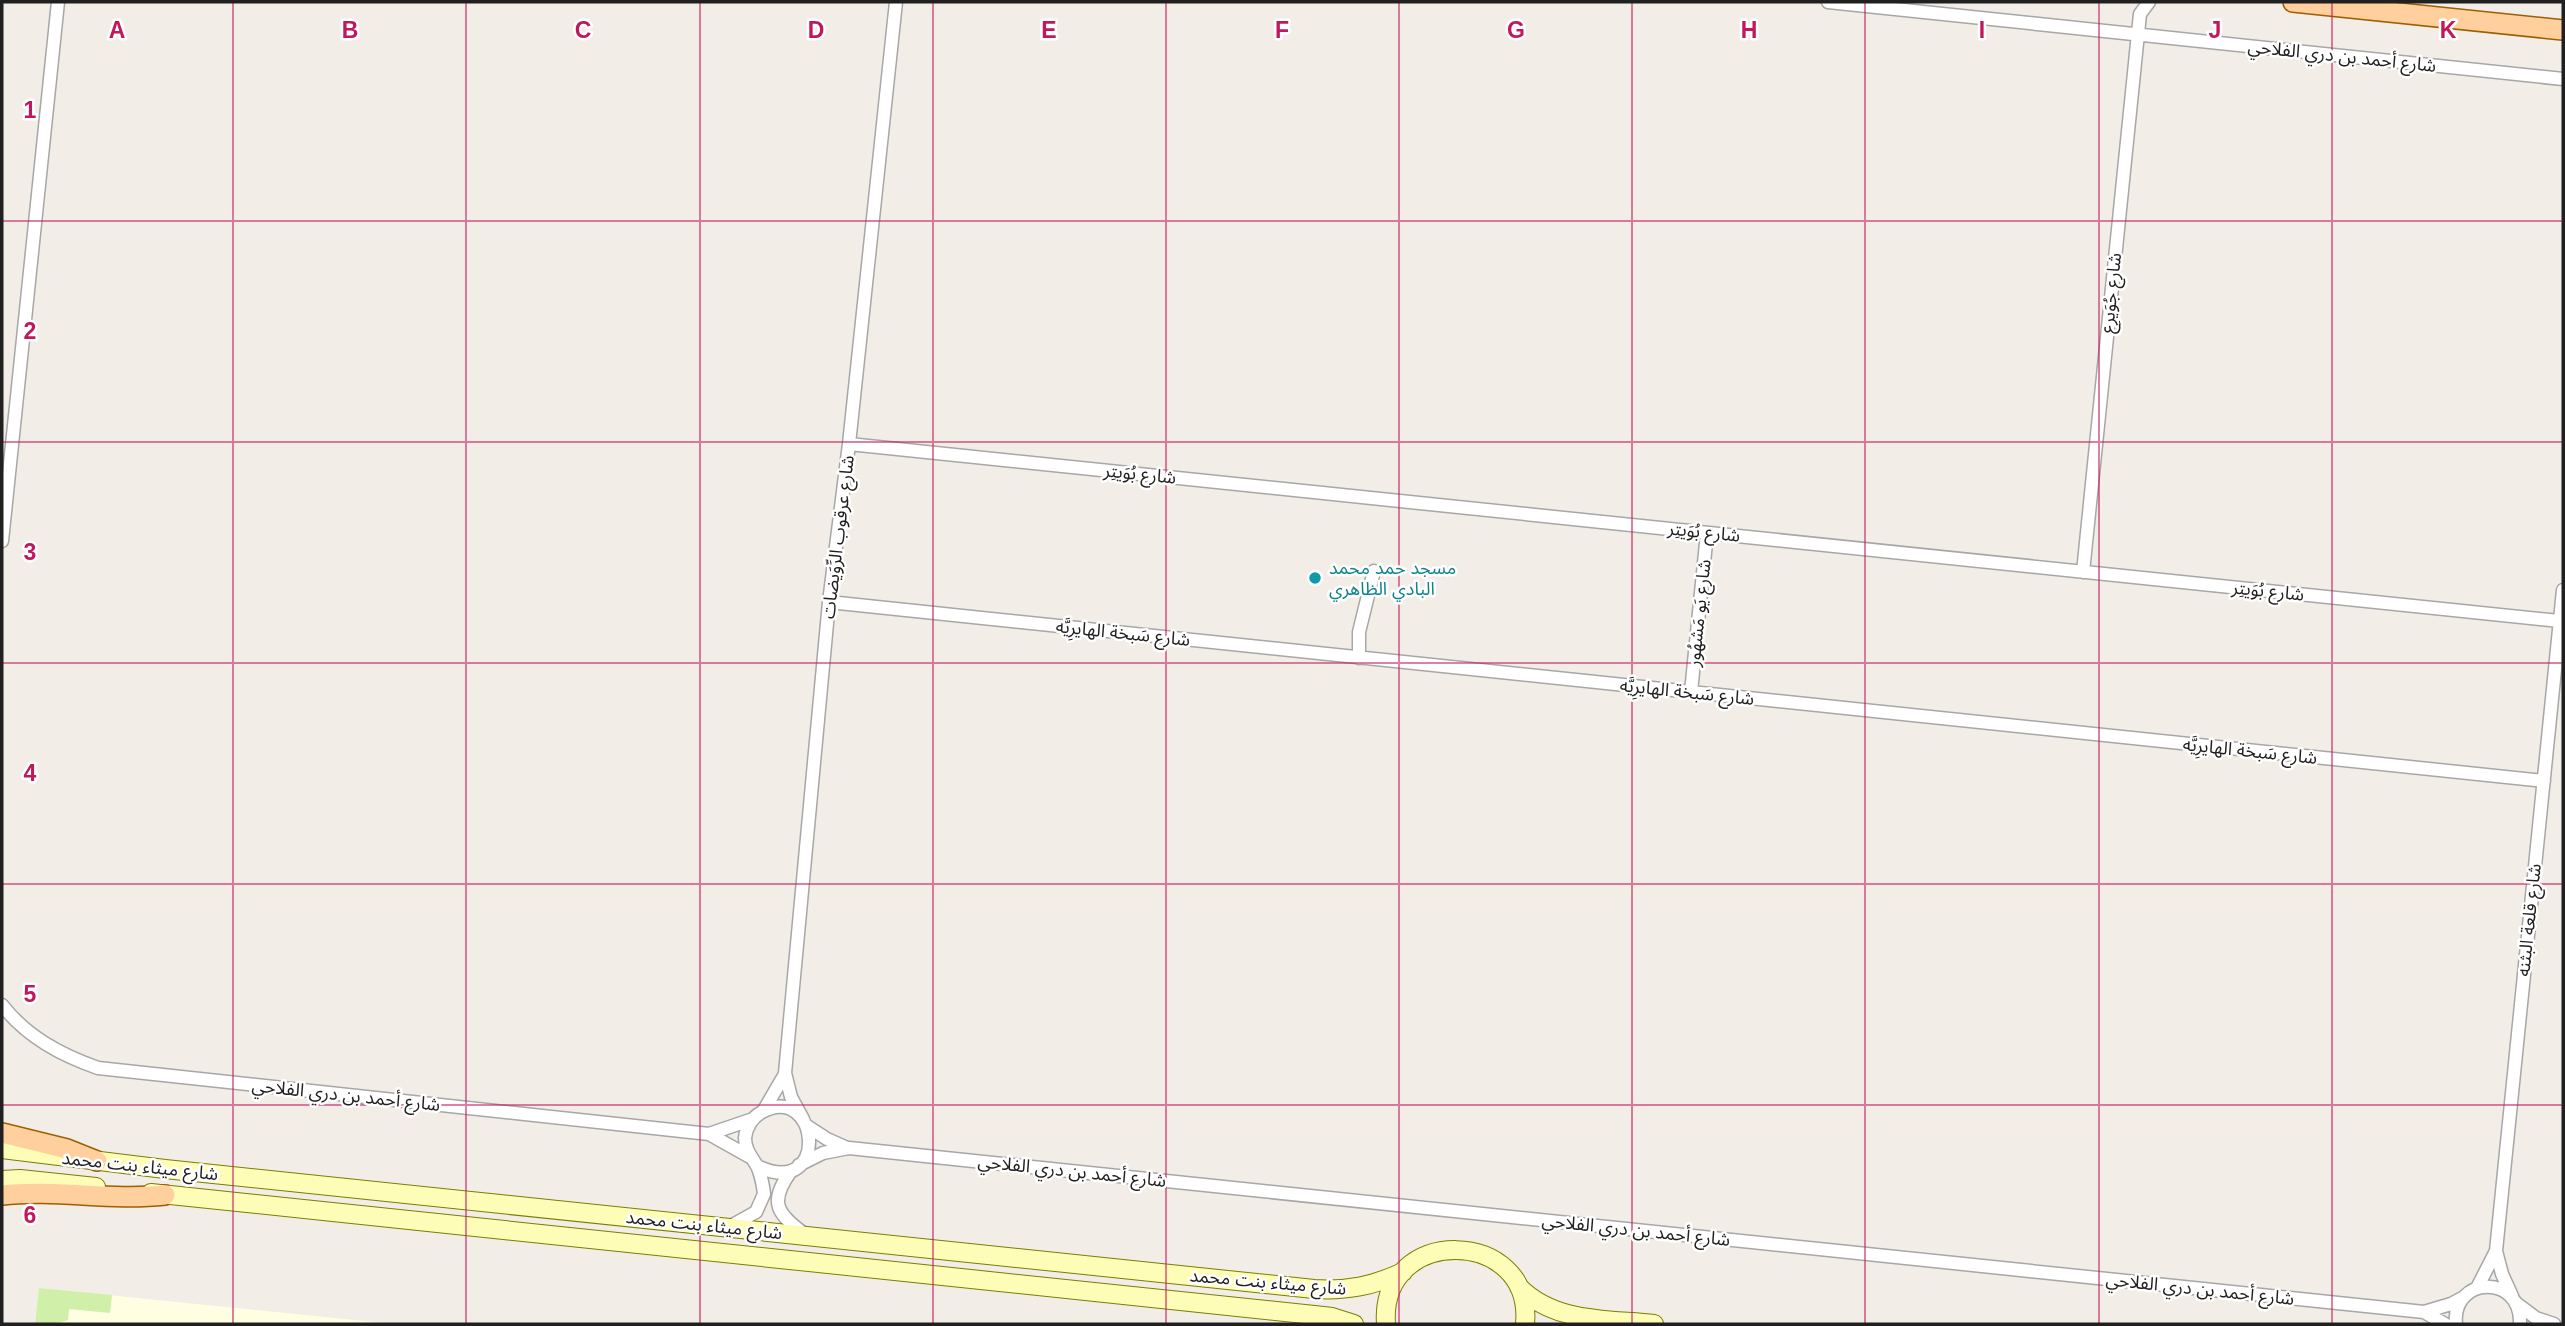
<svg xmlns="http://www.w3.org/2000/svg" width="2565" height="1326" viewBox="0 0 2565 1326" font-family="Helvetica,'Noto Sans Arabic',sans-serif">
	<rect width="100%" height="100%" fill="#f2ede6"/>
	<path fill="#fffde2" d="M39,1288L394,1324H35Z"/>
	<path fill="#d0efa9" d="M39,1288L112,1295L110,1313L69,1309L68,1320L53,1324H35Z"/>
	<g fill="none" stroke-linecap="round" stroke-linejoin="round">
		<defs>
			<path id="street" d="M1828,2L2563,79
				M849,444L2559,621
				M2,541L58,2
				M2083,572L2140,14L2149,2
				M829,602L2544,781
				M1359,658V632L1374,571
				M1691,692L1707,533
				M2,1005C27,1037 61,1055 98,1068L709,1134L750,1157
				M764,1110L785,1074
				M803,1119L791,1097L785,1073L829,602L849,444L896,2
				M807,1126L827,1139L845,1147
				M709,1134L753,1119
				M799,1165L823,1153L849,1148L2424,1312L2451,1304L2464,1297
				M791,1171C767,1204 778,1214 807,1236
				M729,1227L756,1212L764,1194C763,1185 761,1176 758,1168C753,1158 745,1151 745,1138C746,1128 752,1117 762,1112C820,1081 831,1201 757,1166
				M2496,1251L2502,1274L2512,1296
				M2477,1288L2496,1251L2563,590
				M2516,1303L2536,1318L2554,1324
				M2424,1312L2445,1324
				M2456,1324C2451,1276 2522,1273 2520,1324"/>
			<path id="secondary" d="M2,1149L165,1169L1314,1289C1347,1291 1373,1286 1403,1272
				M2,1180L20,1179L96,1187
				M151,1193L1314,1315L1332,1317L1354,1324
				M1519,1287C1555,1323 1607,1319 1654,1324
				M1386,1324C1379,1224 1534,1227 1525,1324"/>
			<path id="primary" d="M2293,2L2563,30
				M2,1133L67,1149L97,1161
				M2,1195C56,1189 110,1201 165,1195"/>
		</defs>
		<use href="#street" stroke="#a7a7a7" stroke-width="15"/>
		<use href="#secondary" stroke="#797f00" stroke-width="20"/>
		<use href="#primary" stroke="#9d5f00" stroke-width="22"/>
		<use href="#street" stroke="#fff" stroke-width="12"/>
		<use href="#secondary" stroke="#fefdb8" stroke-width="18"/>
		<use href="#primary" stroke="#ffcf9e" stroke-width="19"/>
	</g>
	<path fill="none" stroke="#c2185b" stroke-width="2" stroke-opacity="0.55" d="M233,2V1324M466,2V1324M700,2V1324M933,2V1324M1166,2V1324M1399,2V1324M1632,2V1324M1865,2V1324M2099,2V1324M2332,2V1324M2,221H2563M2,442H2563M2,663H2563M2,884H2563M2,1105H2563"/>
	<circle fill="#0f9aa8" stroke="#fff" stroke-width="2.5" cx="1315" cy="578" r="7"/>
	<g text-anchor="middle" stroke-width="5" stroke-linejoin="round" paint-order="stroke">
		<g font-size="18" fill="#202020" stroke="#fff">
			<text transform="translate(2342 56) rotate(6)" y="6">شارع أحمد بن دري الفلاحي</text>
			<text transform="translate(2111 293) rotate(-84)" y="6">شارع جُوَيرِع</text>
			<text transform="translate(1140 474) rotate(6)" y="6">شارع بُوَيتِر</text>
			<text transform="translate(1704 532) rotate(6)" y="6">شارع بُوَيتِر</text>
			<text transform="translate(838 537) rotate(-83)" y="6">شارع عرقوب الرِّوَيضات</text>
			<text transform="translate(2268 591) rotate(6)" y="6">شارع بُوَيتِر</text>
			<text transform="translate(1699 613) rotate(-84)" y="6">شارع يَو مَشهُور</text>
			<text transform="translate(1123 633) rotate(6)" y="6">شارع سَبخة الهايرِيَّه</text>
			<text transform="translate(1687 692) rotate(6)" y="6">شارع سَبخة الهايرِيَّه</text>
			<text transform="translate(2250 751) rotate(6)" y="6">شارع سَبخة الهايرِيَّه</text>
			<text transform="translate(2529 920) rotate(-84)" y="6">شارع قلعة البثنه</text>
			<text transform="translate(346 1095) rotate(6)" y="6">شارع أحمد بن دري الفلاحي</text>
			<text transform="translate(140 1166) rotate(6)" y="6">شارع ميثاء بنت محمد</text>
			<text transform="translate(1072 1171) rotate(6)" y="6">شارع أحمد بن دري الفلاحي</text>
			<text transform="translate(704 1225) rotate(6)" y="6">شارع ميثاء بنت محمد</text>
			<text transform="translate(1636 1230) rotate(6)" y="6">شارع أحمد بن دري الفلاحي</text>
			<text transform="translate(1268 1282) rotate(5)" y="6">شارع ميثاء بنت محمد</text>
			<text transform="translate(2200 1289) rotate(6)" y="6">شارع أحمد بن دري الفلاحي</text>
		</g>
		<g font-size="18" fill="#0d838f" stroke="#fff" text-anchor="start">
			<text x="1329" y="574">مسجد حمد محمد<tspan x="1329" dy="21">البادي الظاهري</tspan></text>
		</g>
	</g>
	<g font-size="23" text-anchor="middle" font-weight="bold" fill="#c2185b" stroke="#fff" stroke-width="5" stroke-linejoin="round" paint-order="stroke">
		<text x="117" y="38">A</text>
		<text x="350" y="38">B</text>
		<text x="583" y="38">C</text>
		<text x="816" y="38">D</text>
		<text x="1049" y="38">E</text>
		<text x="1282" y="38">F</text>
		<text x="1516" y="38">G</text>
		<text x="1749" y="38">H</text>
		<text x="1982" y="38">I</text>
		<text x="2215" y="38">J</text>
		<text x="2448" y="38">K</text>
		<text x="30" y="118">1</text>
		<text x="30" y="339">2</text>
		<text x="30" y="560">3</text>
		<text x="30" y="781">4</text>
		<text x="30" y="1002">5</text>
		<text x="30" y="1223">6</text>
	</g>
	<rect width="2565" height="1326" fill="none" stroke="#202020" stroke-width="7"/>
</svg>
